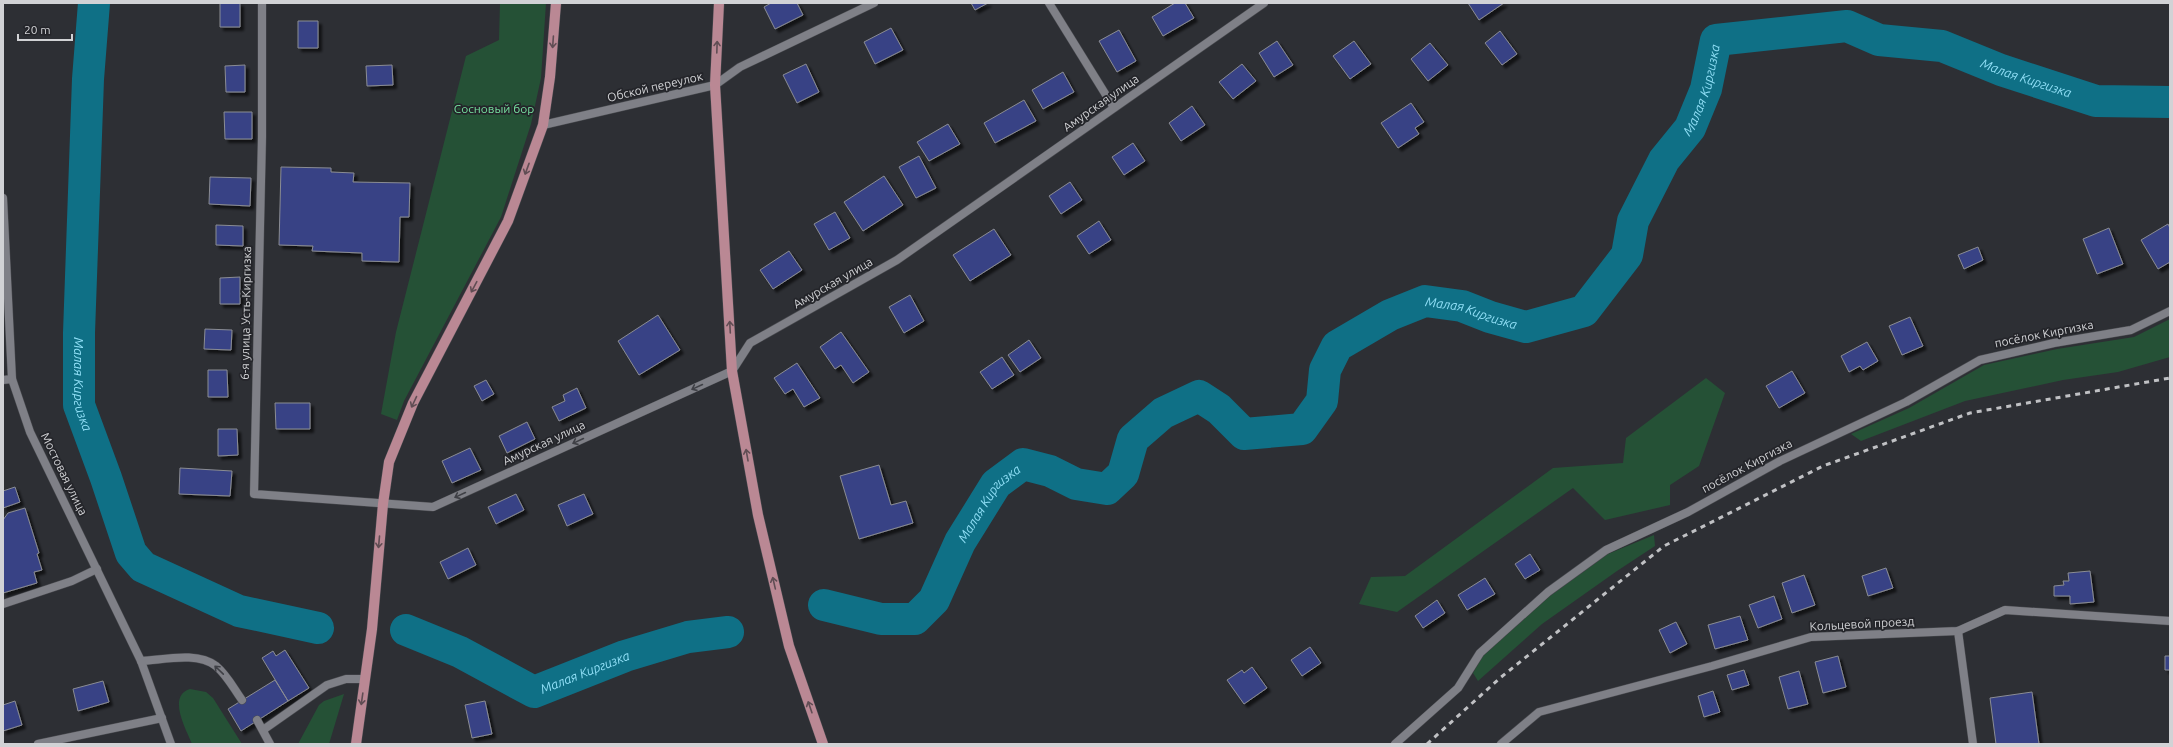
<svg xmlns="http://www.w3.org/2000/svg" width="2173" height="747" viewBox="0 0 2173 747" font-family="Ubuntu,sans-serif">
	<defs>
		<filter id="shadow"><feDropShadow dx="3.5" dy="3.5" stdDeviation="1" flood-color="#0009"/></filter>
	</defs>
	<rect width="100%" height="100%" fill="#2d2f34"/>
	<path fill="#255136" d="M500,3H546L541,78L531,124L501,217L404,401L397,420L381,414L396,332L466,56L499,40Z
		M2170,319V357L2118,372L2063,380L1965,401L1861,441L1851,434L1909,408L1984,365L2057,349L2134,337Z
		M1706,378L1725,393L1699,466L1670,485V505L1605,520L1573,488L1397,612L1359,604L1371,577L1405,576L1553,468L1623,463L1626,438Z
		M1654,535L1655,546L1617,571L1542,624L1478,681L1473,673L1483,656L1550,596L1608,554Z
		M190,689L206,692L213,698L242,744H192C186,729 167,696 190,689Z
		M344,694L329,744H298L319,705L324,701Z"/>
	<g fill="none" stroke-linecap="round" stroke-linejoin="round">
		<g stroke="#0f7086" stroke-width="32">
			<path id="s1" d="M94,3L88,79L79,333V405L106,478L131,553L143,567L239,611L318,628"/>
			<path id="s2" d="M824,605L881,619H915L934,600L960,542L996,484L1023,464L1050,471L1076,484L1107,489L1123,474L1133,439L1163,413L1199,396L1219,409L1244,434L1302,429L1322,401L1325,370L1337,346L1390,315L1425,301L1462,306L1490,317L1526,327L1584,311L1627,255L1633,221L1664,160L1690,128L1706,89L1716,40L1847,26L1879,40L1942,46L2001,70L2096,101L2170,102"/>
			<path id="s3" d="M406,630L460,652L534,692L625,656L688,637L728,632"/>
		</g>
	</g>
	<path fill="#394385" stroke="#8a8c93" filter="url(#shadow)" d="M220,3H240V27H220Z
		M771,3H797L803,15L775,29L764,7Z
		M971,3H988L975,10Z
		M1175,3H1185L1194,18L1163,36L1152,17Z
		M1468,3H1504L1479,20Z
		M298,21H318V48H298Z
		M891,28L903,50L875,64L864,42Z
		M1119,30L1136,61L1117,72L1099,41Z
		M1500,31L1517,54L1502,65L1485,43Z
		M1277,41L1293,65L1274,77L1259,53Z
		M1354,41L1371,64L1350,79L1333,56Z
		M1430,43L1448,65L1428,81L1411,59Z
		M806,64L819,92L797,103L783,75Z
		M1242,64L1256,81L1233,99L1219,82Z
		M245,65V92H226L225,66Z
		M392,65L393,85L367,86L366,66Z
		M1063,72L1074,92L1043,109L1032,90Z
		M1024,100L1036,121L995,143L984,123Z
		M1411,103L1424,122L1415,128L1419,134L1398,148L1381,123Z
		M1192,106L1205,125L1181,141L1169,123Z
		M224,112H252V139H225Z
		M948,124L960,144L929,161L917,142Z
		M1133,143L1145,161L1124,175L1112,157Z
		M919,156L936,188L916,198L899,167Z
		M281,167L331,168V172L354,173L353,182L410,183L409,217H400L399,262L362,261V253L312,251L313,246L279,245Z
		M884,176L903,205L863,231L844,202Z
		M210,177L251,178L250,206L209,204Z
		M1070,182L1082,200L1061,214L1049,196Z
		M835,212L850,238L829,250L814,224Z
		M1099,221L1111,240L1089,254L1077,236Z
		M2168,224L2170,228V262L2158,269L2141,240Z
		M216,225L243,226V246L216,245Z
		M2109,228L2123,264L2097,274L2083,239Z
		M994,229L1011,255L970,281L953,255Z
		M1978,247L1983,260L1964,269L1958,255Z
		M789,251L802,270L773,289L760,270Z
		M240,277V304H220V278Z
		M910,295L924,321L904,333L889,307Z
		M658,315L680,350L639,375L618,341Z
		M1910,317L1923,346L1902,355L1889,326Z
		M205,329L232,330L231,350L204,349Z
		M841,332L869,372L853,383L841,365L835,369L820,347Z
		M1029,340L1041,358L1020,372L1008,355Z
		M1867,342L1878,361L1863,370L1860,366L1849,372L1841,356Z
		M1002,357L1014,375L992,389L980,372Z
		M797,363L820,398L804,407L793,389L785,394L774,378Z
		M208,370H227L228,397H208Z
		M1792,371L1805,393L1779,408L1766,386Z
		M486,380L494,394L482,401L474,386Z
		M577,388L586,408L559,421L552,407L565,401L563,395Z
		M275,403H310V429H276Z
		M527,422L535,439L507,453L499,436Z
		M218,429H237L238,455L218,456Z
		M470,448L481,470L452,483L442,461Z
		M879,465L891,505L906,501L913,523L859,539L840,476Z
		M180,468L232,471L230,496L179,494Z
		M15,487L20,502L3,508V491Z
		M516,494L524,510L496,524L488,507Z
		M584,494L593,514L567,526L558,505Z
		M25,508L39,553L37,554L42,570L34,572L37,583L3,593V520L8,513Z
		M468,548L476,565L448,579L440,562Z
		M1530,554L1540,570L1525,579L1515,564Z
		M1886,568L1893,588L1868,596L1862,576Z
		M2090,571L2094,602L2070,604V596H2054V586L2064,585L2063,581H2069L2068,573Z
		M1804,575L1815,605L1792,613L1782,583Z
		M1485,578L1495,594L1467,610L1458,595Z
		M1774,596L1782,619L1758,628L1749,605Z
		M1437,600L1445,613L1423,628L1415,616Z
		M1740,616L1748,640L1715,649L1708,625Z
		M1676,622L1687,644L1670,653L1659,630Z
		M1310,647L1321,663L1302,676L1291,660Z
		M285,650L309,688L288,701L262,658L273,651L276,656Z
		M1838,656L1846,687L1823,693L1815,662Z
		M2165,656H2170V670H2165Z
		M1252,667L1267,688L1244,704L1227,680L1242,670L1244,673Z
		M1744,670L1749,685L1732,690L1727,675Z
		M1799,671L1808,704L1788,709L1779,677Z
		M275,680L288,701L241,731L228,709Z
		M103,681L109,702L78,711L73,689Z
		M1713,691L1720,712L1704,717L1698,696Z
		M2032,692L2039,744H1996L1990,698Z
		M15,701L22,725L3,731V705Z
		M485,701L492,734L472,738L465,705Z"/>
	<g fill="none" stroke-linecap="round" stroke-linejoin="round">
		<defs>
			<path id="service" d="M1958,631L1973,744
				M141,661C163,660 197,651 216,666C227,675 234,689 242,700
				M257,720L270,744
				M263,730L327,685L346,679H365"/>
			<path id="minor" d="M262,3V137L254,494L433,507L732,371L750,343L897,260L1264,3
				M1049,3L1114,108
				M543,125L715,85L740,67L874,3
				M3,380L12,379
				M3,604L72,581L97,569
				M38,744L162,718
				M1395,744L1458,688L1480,653L1548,592L1606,550L1688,512L1780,461L1906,402L1980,360L2054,343L2131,330L2170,311
				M1501,744L1539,712L1712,666L1811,637L1958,631L2005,610L2170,621"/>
			<path id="tertiary" d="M3,198L12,379L30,432L141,661L171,744"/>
			<path id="primary" d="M719,3L715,85L732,371L758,515L789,646L823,744
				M356,744L372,629L383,504L389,462L413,403L508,221L543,125L550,77L556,3"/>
		</defs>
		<use href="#service" stroke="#4a4b50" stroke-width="9"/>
		<use href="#minor" stroke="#4a4b50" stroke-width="9"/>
		<use href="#tertiary" stroke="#4a4b50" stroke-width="9"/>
		<use href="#primary" stroke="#4a4b50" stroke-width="11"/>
		<use href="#service" stroke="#7f8087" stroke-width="8"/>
		<use href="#minor" stroke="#7f8087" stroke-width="8"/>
		<use href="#tertiary" stroke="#7f8087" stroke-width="8"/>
		<use href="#primary" stroke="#ba8894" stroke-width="10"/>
		<path stroke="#c0c1c4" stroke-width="3" stroke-dasharray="5 5" stroke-linecap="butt" d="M1427,744L1500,678L1664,546L1823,466L1970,413L2170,378"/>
	</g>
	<defs><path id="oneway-shaft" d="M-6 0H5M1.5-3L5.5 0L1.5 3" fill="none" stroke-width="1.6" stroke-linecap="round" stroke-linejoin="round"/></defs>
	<g stroke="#604d54">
		<use href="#oneway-shaft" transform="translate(553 42) rotate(94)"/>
		<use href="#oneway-shaft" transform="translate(717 47) rotate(-88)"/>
		<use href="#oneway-shaft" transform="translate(527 169) rotate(110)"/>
		<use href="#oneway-shaft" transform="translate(474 287) rotate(118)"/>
		<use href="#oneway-shaft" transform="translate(730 327) rotate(-93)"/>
		<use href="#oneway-shaft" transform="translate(414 402) rotate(115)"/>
		<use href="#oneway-shaft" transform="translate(747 455) rotate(-100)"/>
		<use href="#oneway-shaft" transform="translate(379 542) rotate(95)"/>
		<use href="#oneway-shaft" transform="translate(774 583) rotate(-103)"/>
		<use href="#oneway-shaft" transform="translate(362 699) rotate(98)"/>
		<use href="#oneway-shaft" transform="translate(810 707) rotate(-109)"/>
	</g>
	<g stroke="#3f4046">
		<use href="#oneway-shaft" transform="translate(697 387) rotate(155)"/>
		<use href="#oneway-shaft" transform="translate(578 441) rotate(155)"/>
		<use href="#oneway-shaft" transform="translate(460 495) rotate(155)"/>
		<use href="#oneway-shaft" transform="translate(219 670) rotate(-136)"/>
	</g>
	<g text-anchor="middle" stroke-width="3.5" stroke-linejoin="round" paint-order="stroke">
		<g font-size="12" fill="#d1d2d5" stroke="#24252a">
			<text transform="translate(655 87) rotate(-13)" y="4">Обской переулок</text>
			<text transform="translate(1101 103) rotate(-35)" y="4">Амурская улица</text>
			<text transform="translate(833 283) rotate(-30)" y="4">Амурская улица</text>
			<text transform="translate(246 313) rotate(-89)" y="4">6-я улица Усть-Киргизка</text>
			<text transform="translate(2044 334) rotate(-11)" y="4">посёлок Киргизка</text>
			<text transform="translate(544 443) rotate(-25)" y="4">Амурская улица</text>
			<text transform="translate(1747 466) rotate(-28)" y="4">посёлок Киргизка</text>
			<text transform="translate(64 474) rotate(64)" y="4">Мостовая улица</text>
			<text transform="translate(1862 624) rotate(-3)" y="4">Кольцевой проезд</text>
		</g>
		<g font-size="12" fill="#77e3a0" stroke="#24252a">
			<text x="494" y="113">Сосновый бор</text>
		</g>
		<g font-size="13" font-style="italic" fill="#90dff6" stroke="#24252a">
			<text dy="5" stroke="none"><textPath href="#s2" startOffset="1612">Малая Киргизка</textPath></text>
			<text dy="5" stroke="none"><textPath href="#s2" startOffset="1240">Малая Киргизка</textPath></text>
			<text dy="5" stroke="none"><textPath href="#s2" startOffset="868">Малая Киргизка</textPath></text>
			<text dy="5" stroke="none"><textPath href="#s1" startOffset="382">Малая Киргизка</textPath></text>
			<text dy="5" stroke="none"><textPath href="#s2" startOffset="232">Малая Киргизка</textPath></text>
			<text dy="5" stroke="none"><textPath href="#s3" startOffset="197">Малая Киргизка</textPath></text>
		</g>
	</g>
	<rect width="2173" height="747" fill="none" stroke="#d1d2d5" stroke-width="8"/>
	<path d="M18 34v6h54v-6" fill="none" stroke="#d1d2d5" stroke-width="2"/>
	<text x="24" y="34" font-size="12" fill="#d1d2d5" stroke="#24252a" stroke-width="3" paint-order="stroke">20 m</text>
</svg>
